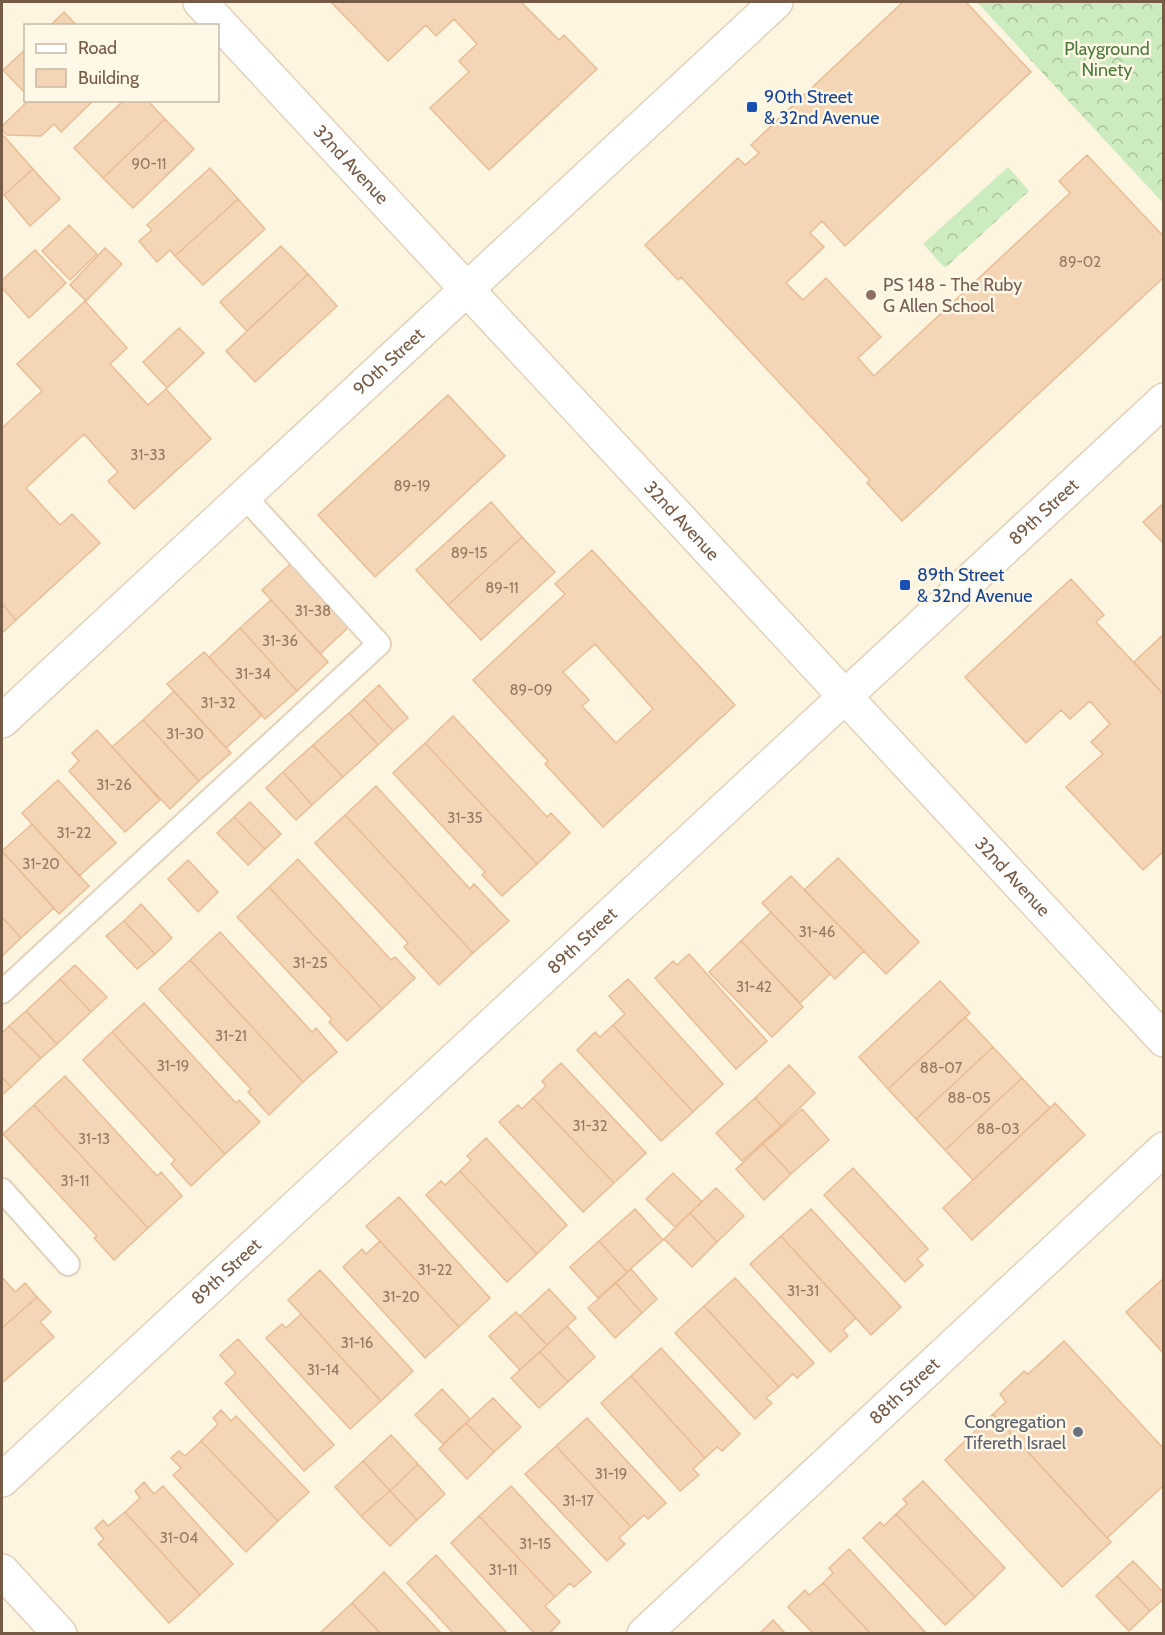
<svg xmlns="http://www.w3.org/2000/svg" width="1165" height="1635" viewBox="0 0 1165 1635" font-family="Cabin,sans-serif">
	<defs>
		<pattern id="forest-crowns" width="20" height="18" patternUnits="userSpaceOnUse" patternTransform="scale(1.5)"><rect width="20" height="18" fill="#ccebbe"/><path d="M2 6a3 3 0 1 1 6 0M12 15a3 3 0 1 1 6 0" fill="none" stroke="#aac19c"/></pattern>
	</defs>
	<rect width="100%" height="100%" fill="#fdf5df"/>
	<path fill="url(#forest-crowns)" d="M977,2H1163V203Z
		M1008,167L1029,191L945,268L923,244Z"/>
	<path fill="#f4d5b6" stroke="#e8bd95" stroke-width="1.5" fill-rule="evenodd" d="M331,2H521L559,40L564,35L597,69L489,170L430,108L469,72L459,61L477,44L454,19L436,36L426,25L388,61Z
		M903,2H966L1031,72L845,246L822,221L810,233L824,247L786,283L803,300L826,278L881,337L858,358L874,376L1070,193L1059,181L1087,155L1164,237V277L902,521L867,483L870,480L681,277L678,280L645,245L738,158L745,165L759,153L751,145Z
		M64,12L77,26H50Z
		M26,49V94L3,70Z
		M29,100H94L61,132L54,124L41,136L7,135L2,130V126Z
		M124,100H147L165,119L103,178L74,148Z
		M165,119L194,149L133,208L103,178Z
		M2,134L33,169L4,195L2,193Z
		M210,168L238,199L175,256L170,250L157,262L139,241L152,230L147,225Z
		M33,169L60,199L30,226L4,195Z
		M238,199L265,229L203,285L175,256Z
		M69,225L97,254L70,280L42,251Z
		M281,246L308,274L247,331L220,302Z
		M105,248L122,264L86,301L70,285Z
		M35,250L66,283L29,318L2,288V280Z
		M308,274L337,306L255,382L226,351Z
		M85,301L127,348L110,364L148,405L166,389L211,439L134,509L108,481L118,472L84,434L26,488L60,525L72,514L100,543L16,620L2,604V428L42,391L17,364Z
		M179,328L204,353L167,388L143,362Z
		M448,395L505,456L375,577L318,515Z
		M491,502L522,537L448,605L416,570Z
		M1164,503V544L1143,522Z
		M522,537L555,572L481,640L448,605Z
		M592,550L735,705L603,827L545,764L548,761L473,680L565,594L555,584ZM595,644L653,709L616,743L582,706L589,700L563,672Z
		M297,558L355,621L320,654L262,590Z
		M1071,579L1104,615L1096,622L1164,695V851L1143,870L1066,787L1103,754L1091,742L1110,724L1090,701L1070,719L1061,710L1026,743L965,677Z
		M271,600L328,662L297,691L240,628Z
		M2,604L16,620L2,633Z
		M240,628L297,691L265,719L209,657Z
		M1164,634V695L1134,662Z
		M204,652L262,715L226,748L167,684Z
		M379,685L408,718L393,731L364,699Z
		M174,691L231,753L199,781L143,720Z
		M364,699L393,731L378,745L349,713Z
		M349,713L378,745L343,777L313,745Z
		M453,716L547,817L551,813L570,833L537,864L425,743Z
		M143,720L199,781L170,809L112,747Z
		M97,730L160,800L125,832L69,771L79,761L72,753Z
		M425,743L537,864L502,896L482,875L485,872L393,773Z
		M313,745L343,777L312,805L283,772Z
		M283,772L312,805L296,820L266,788Z
		M58,780L116,843L79,876L22,813Z
		M376,786L470,889L474,884L509,921L473,953L345,815Z
		M250,802L281,834L265,849L234,817Z
		M345,815L473,953L439,985L404,947L408,943L315,843Z
		M234,817L265,849L248,865L217,833Z
		M32,824L89,886L59,914L2,851Z
		M2,851L54,908L21,938L2,917Z
		M838,858L919,942L886,974L804,890Z
		M298,859L391,960L395,957L415,978L382,1009L269,887Z
		M188,860L218,892L198,912L168,879Z
		M791,876L864,951L835,979L762,903Z
		M269,887L382,1009L347,1041L329,1022L332,1019L237,917Z
		M141,904L172,938L155,954L124,921Z
		M771,912L830,974L800,1003L741,941Z
		M2,917L21,938L2,956Z
		M124,921L155,954L137,969L106,936Z
		M220,932L312,1032L316,1028L337,1052L303,1082L190,960Z
		M741,941L803,1007L772,1037L709,972Z
		M689,954L767,1041L736,1069L655,978L673,961L677,965Z
		M190,960L303,1082L269,1115L248,1092L251,1089L159,989Z
		M75,965L107,997L91,1012L60,979Z
		M60,979L91,1012L57,1044L26,1011Z
		M628,979L723,1084L693,1112L613,1025L625,1014L609,996Z
		M940,981L970,1013L888,1089L859,1057Z
		M144,1003L236,1103L239,1100L260,1122L225,1154L112,1032Z
		M26,1011L57,1044L41,1058L9,1026Z
		M965,1017L993,1047L916,1119L888,1089Z
		M613,1025L693,1112L661,1141L577,1050L595,1032L600,1037Z
		M9,1026L41,1058L11,1087L2,1077V1033Z
		M112,1032L225,1154L191,1186L171,1164L175,1160L83,1060Z
		M993,1047L1022,1078L945,1150L916,1119Z
		M561,1063L646,1153L614,1183L533,1098L546,1086L542,1081Z
		M789,1065L815,1093L781,1126L755,1098Z
		M65,1076L157,1176L161,1172L182,1196L148,1228L34,1105Z
		M2,1077L11,1087L2,1095Z
		M1022,1078L1050,1108L973,1180L945,1150Z
		M533,1098L614,1183L583,1212L499,1122L518,1105L522,1109Z
		M755,1098L781,1126L742,1161L716,1133Z
		M1055,1103L1085,1135L972,1240L943,1208Z
		M34,1105L148,1228L114,1260L94,1238L97,1236L3,1134Z
		M802,1109L829,1140L791,1174L763,1144Z
		M486,1138L567,1225L537,1254L460,1171L471,1160L467,1156Z
		M763,1144L791,1174L764,1200L736,1169Z
		M853,1168L928,1249L917,1259L923,1265L905,1282L824,1195Z
		M460,1171L537,1254L507,1282L426,1195L441,1181L445,1185Z
		M673,1173L702,1202L675,1227L646,1199Z
		M716,1188L744,1216L717,1242L690,1213Z
		M399,1197L490,1298L459,1327L366,1226Z
		M635,1209L663,1240L627,1272L599,1241Z
		M811,1209L901,1307L871,1335L781,1236Z
		M690,1213L717,1242L692,1267L664,1239Z
		M781,1236L856,1318L843,1330L848,1336L830,1352L750,1264Z
		M380,1241L459,1327L425,1358L343,1267L362,1249L366,1254Z
		M599,1241L627,1272L598,1298L570,1267Z
		M631,1269L657,1299L642,1313L616,1283Z
		M320,1270L413,1371L381,1401L288,1300Z
		M2,1277L15,1292L25,1283L37,1297L2,1328Z
		M735,1278L814,1363L797,1378L793,1374L779,1387L704,1306Z
		M1164,1278V1354L1126,1312Z
		M616,1283L642,1313L615,1338L588,1308Z
		M549,1289L576,1318L547,1345L520,1316Z
		M37,1297L51,1312L40,1322L54,1337L3,1382L2,1380V1328Z
		M704,1306L779,1387L766,1398L772,1403L755,1419L675,1333Z
		M516,1312L547,1345L520,1370L489,1336Z
		M301,1314L381,1401L350,1429L266,1338L282,1324L286,1328Z
		M567,1326L595,1357L568,1382L540,1352Z
		M238,1339L334,1445L304,1471L225,1383L236,1373L220,1355Z
		M1064,1341L1164,1449V1485L1107,1538L993,1414L1006,1402L1000,1394L1024,1371L1028,1374Z
		M661,1348L740,1434L722,1451L717,1447L705,1458L631,1376Z
		M540,1352L568,1382L539,1408L511,1378Z
		M631,1376L705,1458L693,1469L699,1475L680,1491L601,1403Z
		M442,1389L470,1419L443,1444L415,1415Z
		M493,1398L521,1427L494,1452L466,1423Z
		M221,1410L231,1421L236,1416L309,1492L278,1521L201,1441L218,1424L213,1418Z
		M993,1414L1111,1542L1062,1587L945,1460Z
		M587,1418L666,1503L648,1519L644,1515L631,1527L556,1446Z
		M466,1423L494,1452L467,1479L439,1449Z
		M391,1435L418,1464L390,1491L363,1461Z
		M201,1441L278,1521L246,1552L173,1475L181,1468L171,1458L179,1451L185,1456Z
		M556,1446L631,1527L619,1538L625,1544L607,1561L525,1474Z
		M363,1461L390,1491L361,1516L335,1487Z
		M418,1464L445,1494L417,1520L390,1491Z
		M923,1481L1005,1568L975,1597L896,1514L907,1504L903,1499Z
		M144,1482L154,1494L163,1486L233,1564L200,1595L125,1512L140,1498L135,1491Z
		M511,1486L591,1572L574,1587L570,1583L555,1597L479,1516Z
		M390,1491L417,1520L390,1546L361,1516Z
		M125,1512L200,1595L169,1623L98,1544L104,1539L95,1528L103,1520L108,1526Z
		M896,1514L975,1597L945,1625L863,1538L880,1522L884,1526Z
		M479,1516L555,1597L545,1606L560,1622L549,1634H535L451,1543Z
		M849,1549L927,1634H871L823,1583L833,1573L829,1568Z
		M436,1555L508,1634H454L407,1583Z
		M1133,1561L1164,1593V1599L1150,1611L1117,1576Z
		M384,1572L442,1634H381L352,1603Z
		M1117,1576L1150,1611L1129,1631L1096,1596Z
		M823,1583L871,1634H814L788,1607L805,1590L809,1595Z
		M352,1603L381,1634H321L320,1633Z
		M773,1620L786,1634H759Z"/>
	<g fill="none" stroke-linecap="round" stroke-linejoin="round">
		<defs>
			<path id="lane" d="M2,992L379,644L245,497
				M2,1190L68,1264"/>
			<g id="street">
				<path id="s1" d="M200,2L1164,1040"/>
				<path id="s2" d="M2,721L776,2"/>
				<path id="s3" d="M2,1480L1164,400"/>
				<path d="M2,1571L60,1634"/>
				<path id="s4" d="M644,1634L1164,1149"/>
			</g>
		</defs>
		<use href="#lane" stroke="#e2d1bb" stroke-width="26"/>
		<use href="#street" stroke="#e2d1bb" stroke-width="36"/>
		<use href="#lane" stroke="#fff" stroke-width="22"/>
		<use href="#street" stroke="#fff" stroke-width="33"/>
	</g>
	<g fill="#1a4fb4" stroke="#fff8e7" stroke-width="2">
		<rect x="746" y="101" width="12" height="12" rx="3"/>
		<rect x="899" y="579" width="12" height="12" rx="3"/>
	</g>
	<circle fill="#8d6e63" stroke="#fff8e7" stroke-width="2" cx="871" cy="295" r="6"/>
	<circle fill="#6b7280" stroke="#fff8e7" stroke-width="2" cx="1078" cy="1432" r="6"/>
	<g text-anchor="middle" stroke-width="5" stroke-linejoin="round" paint-order="stroke">
		<g font-size="15" fill="#957a62">
			<text x="149" y="169">90-11</text>
			<text x="1080" y="267">89-02</text>
			<text x="148" y="460">31-33</text>
			<text x="412" y="491">89-19</text>
			<text x="469" y="558">89-15</text>
			<text x="502" y="593">89-11</text>
			<text x="313" y="616">31-38</text>
			<text x="280" y="646">31-36</text>
			<text x="253" y="679">31-34</text>
			<text x="531" y="695">89-09</text>
			<text x="218" y="708">31-32</text>
			<text x="185" y="739">31-30</text>
			<text x="114" y="790">31-26</text>
			<text x="465" y="823">31-35</text>
			<text x="74" y="838">31-22</text>
			<text x="41" y="869">31-20</text>
			<text x="817" y="937">31-46</text>
			<text x="310" y="968">31-25</text>
			<text x="754" y="992">31-42</text>
			<text x="231" y="1041">31-21</text>
			<text x="173" y="1071">31-19</text>
			<text x="941" y="1073">88-07</text>
			<text x="969" y="1103">88-05</text>
			<text x="590" y="1131">31-32</text>
			<text x="998" y="1134">88-03</text>
			<text x="94" y="1144">31-13</text>
			<text x="75" y="1186">31-11</text>
			<text x="435" y="1275">31-22</text>
			<text x="803" y="1296">31-31</text>
			<text x="401" y="1302">31-20</text>
			<text x="357" y="1348">31-16</text>
			<text x="323" y="1375">31-14</text>
			<text x="611" y="1479">31-19</text>
			<text x="578" y="1506">31-17</text>
			<text x="179" y="1543">31-04</text>
			<text x="535" y="1549">31-15</text>
			<text x="503" y="1575">31-11</text>
		</g>
		<g font-size="18" fill="#4a7b3d" stroke="#fff8e7">
			<text x="1107" y="55">Playground<tspan x="1107" dy="21">Ninety</tspan></text>
		</g>
		<g font-size="18" fill="#164399" stroke="#fff8e7" text-anchor="start">
			<text x="764" y="103">90th Street<tspan x="764" dy="21">&amp; 32nd Avenue</tspan></text>
			<text x="917" y="581">89th Street<tspan x="917" dy="21">&amp; 32nd Avenue</tspan></text>
		</g>
		<g font-size="18" fill="#755b46" stroke="#fff8e7">
			<text dy="6" stroke="none"><textPath href="#s1" startOffset="222">32nd Avenue</textPath></text>
			<text dy="6" stroke="none"><textPath href="#s2" startOffset="528">90th Street</textPath></text>
			<text dy="6" stroke="none"><textPath href="#s3" startOffset="1422">89th Street</textPath></text>
			<text dy="6" stroke="none"><textPath href="#s1" startOffset="708">32nd Avenue</textPath></text>
			<text dy="6" stroke="none"><textPath href="#s1" startOffset="1194">32nd Avenue</textPath></text>
			<text dy="6" stroke="none"><textPath href="#s3" startOffset="792">89th Street</textPath></text>
			<text dy="6" stroke="none"><textPath href="#s3" startOffset="306">89th Street</textPath></text>
			<text dy="6" stroke="none"><textPath href="#s4" startOffset="356">88th Street</textPath></text>
		</g>
		<g font-size="18" fill="#785e54" stroke="#fff8e7" text-anchor="start">
			<text x="883" y="291">PS 148 - The Ruby<tspan x="883" dy="21">G Allen School</tspan></text>
		</g>
		<g font-size="18" fill="#5b616d" stroke="#fff8e7" text-anchor="end">
			<text x="1066" y="1428">Congregation<tspan x="1066" dy="21">Tifereth Israel</tspan></text>
		</g>
	</g>
	<rect width="1165" height="1635" fill="none" stroke="#755b46" stroke-width="6"/>
	<rect x="24" y="24" width="195" height="78" fill="#fff8e7" stroke="#c8b9a7" stroke-width="1.5"/>
	<rect x="36" y="44" width="30" height="9" fill="#ffffff" stroke="#c8b9a7" stroke-width="1.5"/>
	<text x="78" y="54" font-size="18" fill="#755b46">Road</text>
	<rect x="36" y="69" width="30" height="18" fill="#f4d5b6" stroke="#c8b9a7" stroke-width="1.5"/>
	<text x="78" y="84" font-size="18" fill="#755b46">Building</text>
</svg>
